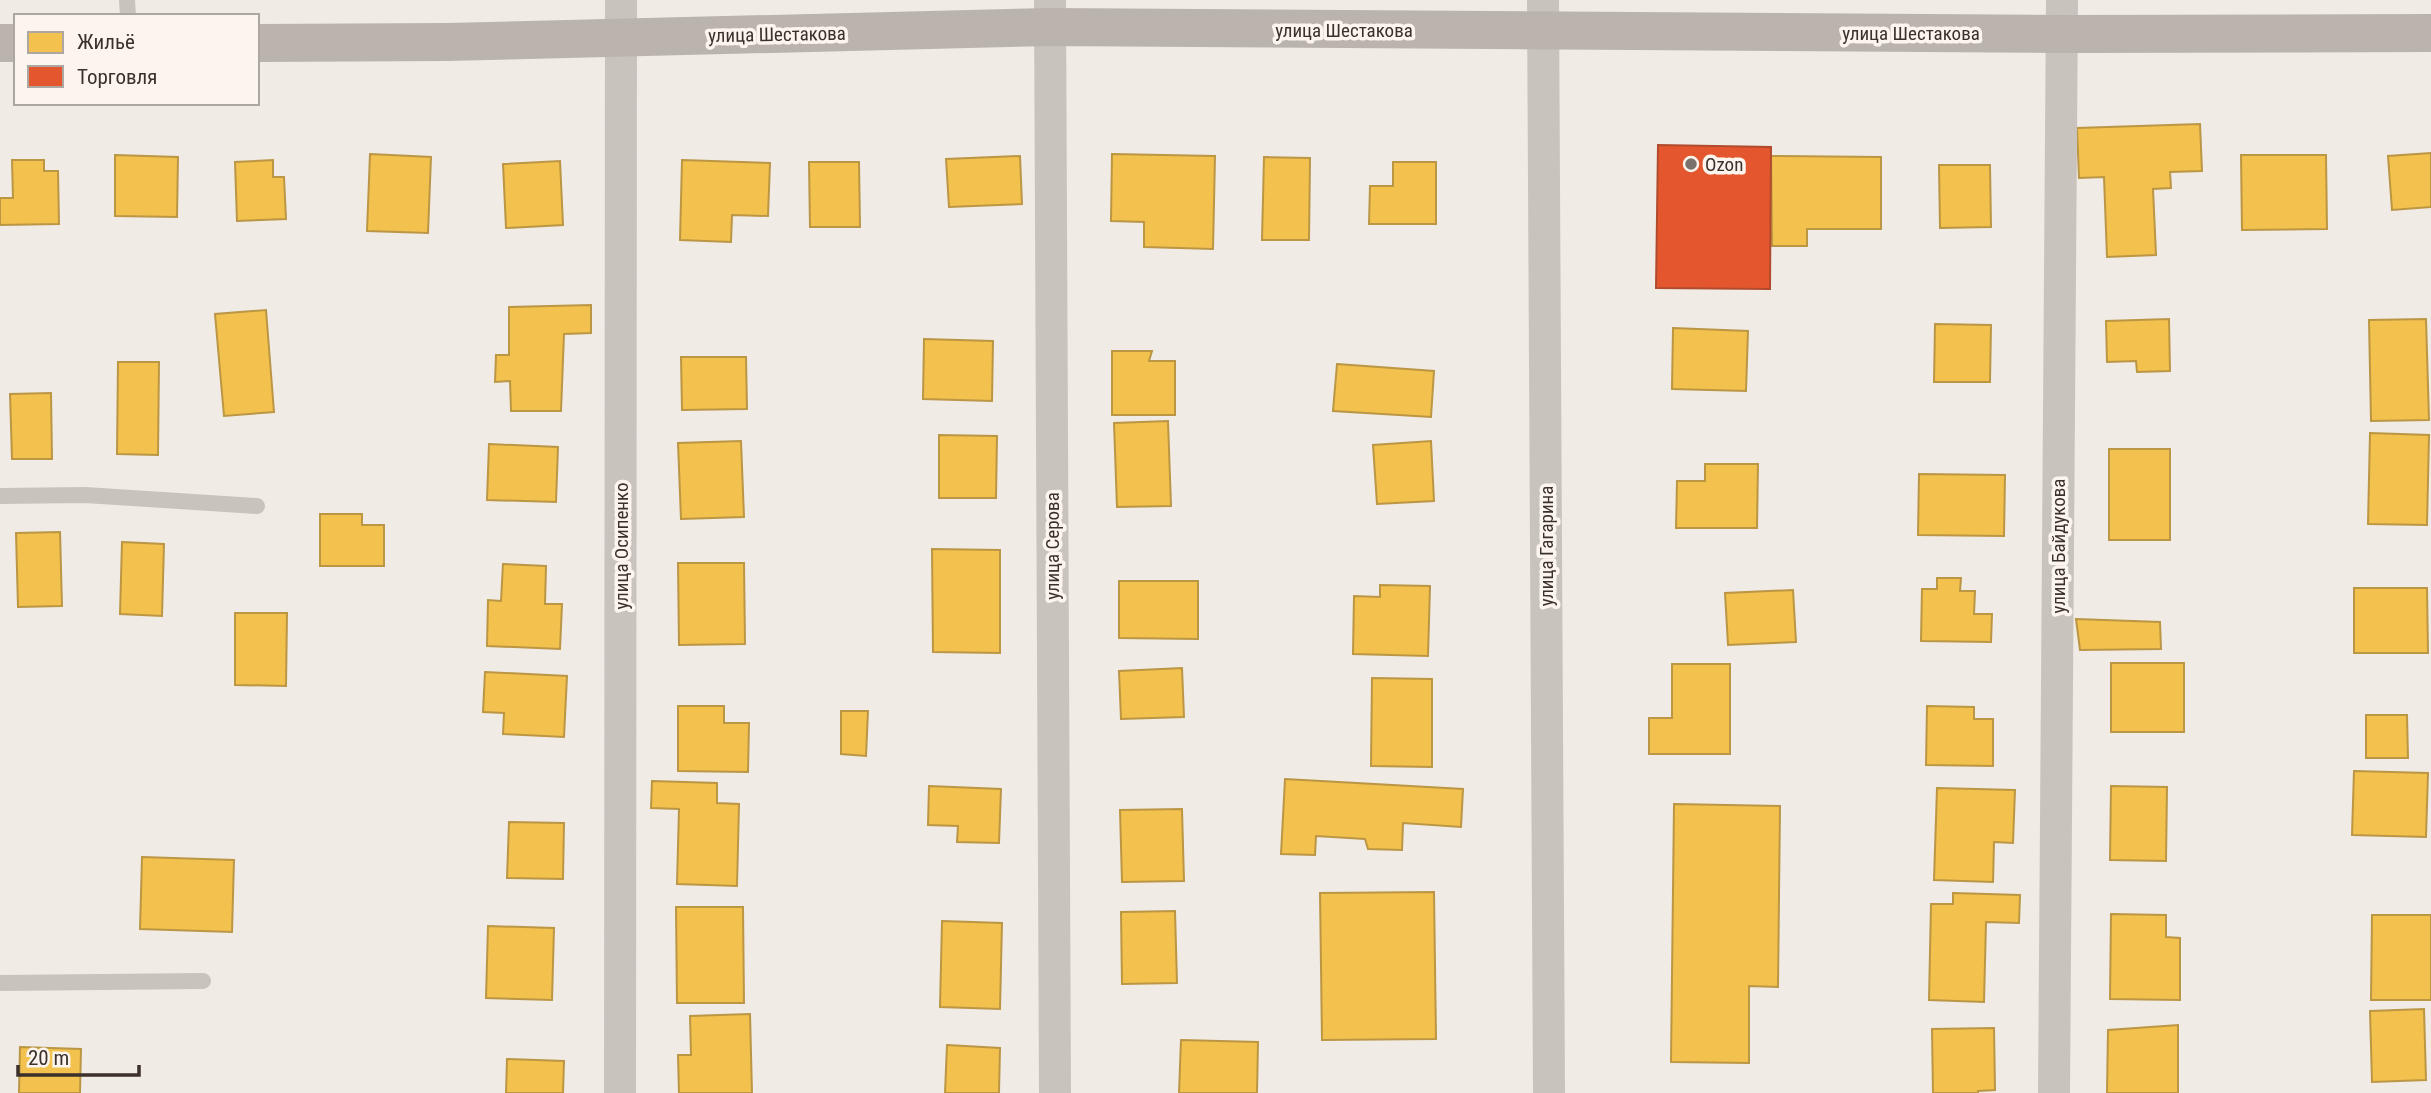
<svg xmlns="http://www.w3.org/2000/svg" width="2431" height="1093" viewBox="0 0 2431 1093" font-family="'Roboto Condensed',sans-serif">
	<rect width="100%" height="100%" fill="#f0ebe5"/>
	<path fill="#f2c14e" stroke="#bb9644" stroke-width="2" d="M2200,124L2202,171L2170,172L2171,188L2153,189L2156,255L2107,257L2104,177L2079,178L2077,128Z
		M2431,153V207L2392,210L2388,156Z
		M370,154L431,157L428,233L367,231Z
		M1112,154L1215,156L1213,249L1144,247V222L1111,221Z
		M115,155L178,157L177,217L115,216Z
		M2241,155H2326L2327,229L2242,230Z
		M1020,156L1022,204L949,207L946,159Z
		M1771,156L1881,157V229H1807V246H1772Z
		M1264,157L1310,158L1309,240H1262Z
		M12,160H44V171H58L59,224L0,225V198H13Z
		M273,160V177H284L286,219L237,221L235,162Z
		M682,160L770,163L768,216L732,215L731,242L680,240Z
		M560,161L563,225L506,228L503,164Z
		M809,162H859L860,227H810Z
		M1393,162H1436V224H1369L1370,186H1393Z
		M1939,165H1990L1991,227L1940,228Z
		M591,305V333L564,334L561,411H511L510,381L495,382L496,355H509V307Z
		M266,310L274,412L224,416L215,314Z
		M2169,319L2170,371L2137,372L2136,361L2107,362L2106,321Z
		M2426,319L2429,420L2371,421L2369,320Z
		M1935,324L1991,325L1990,382H1934Z
		M1673,328L1748,331L1746,391L1672,389Z
		M924,339L993,341L992,401L923,399Z
		M1112,351H1152L1149,361H1175V415H1112Z
		M681,357H746L747,409L682,410Z
		M118,362H159L158,455L117,454Z
		M1337,364L1434,371L1431,417L1333,411Z
		M51,393L52,459H12L10,394Z
		M1168,421L1171,506L1117,507L1114,423Z
		M2370,433L2429,435L2427,525L2368,524Z
		M939,435L997,436L996,498H939Z
		M741,441L744,517L681,519L678,443Z
		M1431,441L1434,501L1377,504L1373,445Z
		M489,444L558,447L556,502L487,500Z
		M2109,449H2170V540H2109Z
		M1705,464H1758L1757,528H1676L1677,481H1705Z
		M1919,474L2005,475L2004,536L1918,535Z
		M320,514H362V525H384V566H320Z
		M60,532L62,606L18,607L16,533Z
		M122,542L164,544L162,616L120,614Z
		M932,549L1000,550V653L933,652Z
		M678,563H744L745,644L679,645Z
		M503,564L546,566L545,604H562L560,649L487,646L488,600L501,601Z
		M1937,578H1961L1960,591H1975L1974,614H1992L1991,642L1921,641L1922,589H1937Z
		M1119,581H1198V639L1119,638Z
		M1380,585L1430,586L1428,656L1353,654L1354,596L1380,597Z
		M2354,588H2427L2428,653H2354Z
		M1793,590L1796,642L1728,645L1725,593Z
		M235,613H287L286,686L235,685Z
		M2076,619L2160,622L2161,649L2080,650Z
		M2111,663H2184V732H2111Z
		M1672,664H1730V754H1649V718H1672Z
		M1182,668L1184,717L1121,719L1119,671Z
		M485,672L567,676L564,737L503,734L504,713L483,712Z
		M1372,678L1432,679V767L1371,766Z
		M678,706H724V723H749L748,772L678,771Z
		M1927,706L1974,707V719H1993V766L1926,765Z
		M841,711H868L866,756L841,754Z
		M2366,715H2407L2408,758H2366Z
		M2354,771L2428,773L2426,837L2352,835Z
		M1285,779L1463,789L1461,827L1403,823L1402,850L1368,849L1365,839L1316,836L1315,855L1281,854Z
		M652,781L717,783V803L739,804L737,886L677,884L679,809L651,808Z
		M929,786L1001,789L999,843L957,842L958,826L928,825Z
		M2111,786L2167,787L2166,861L2110,860Z
		M1937,788L2015,790L2013,843L1994,842L1993,882L1934,880Z
		M1674,804L1780,806L1778,987L1749,986V1063L1671,1062Z
		M1182,809L1184,881L1122,882L1120,810Z
		M509,822L564,823L563,879L507,878Z
		M142,857L234,860L232,932L140,929Z
		M1434,892L1436,1039L1322,1040L1320,893Z
		M1953,893L2020,895L2019,923L1986,922L1984,1002L1929,1000L1931,904H1953Z
		M676,907H743L744,1003H677Z
		M1175,911L1177,983L1122,984L1121,912Z
		M2111,914L2166,915V937L2180,938V1000L2110,999Z
		M2372,915H2431V1000H2371Z
		M942,921L1002,923L1000,1009L940,1007Z
		M488,926L554,928L552,1000L486,998Z
		M2424,1009L2426,1080L2372,1082L2370,1011Z
		M750,1014L752,1093H679L678,1055H691L690,1016Z
		M2178,1025V1093H2107L2108,1030Z
		M1994,1028L1995,1090L1978,1091V1093H1933L1932,1029Z
		M1181,1040L1258,1042L1257,1093H1179Z
		M947,1045L1000,1048L999,1093H945Z
		M20,1047L81,1049L80,1093H19Z
		M507,1059L564,1061L563,1093H506Z"/>
	<path fill="#e4572e" stroke="#b14b2d" stroke-width="2" d="M1658,145L1771,147L1770,289L1656,288Z"/>
	<g fill="none" stroke-linecap="round" stroke-linejoin="round">
		<path stroke="#c9c3be" stroke-width="16" d="M127,0L128,16
			M0,496L85,495L257,506
			M0,983L203,981"/>
		<path stroke="#c9c3be" stroke-width="32" d="M1050,0L1055,1093
			M1543,0L1549,1093
			M620,1093L621,0
			M2054,1093L2062,0"/>
		<path stroke="#bab3ae" stroke-width="38" d="M0,43H16
			M257,43L447,42L1050,27L2062,34L2431,33"/>
	</g>
	<circle fill="#7a716c" stroke="#fbf5ee" stroke-width="2.5" cx="1691" cy="164" r="7"/>
	<g text-anchor="middle" stroke-width="7" stroke-linejoin="round" paint-order="stroke">
		<g font-size="19" fill="#3b302b" stroke="#fbf5ee">
			<text x="1344" y="37">улица Шестакова</text>
			<text x="1911" y="40">улица Шестакова</text>
			<text transform="translate(777 34) rotate(-1)" y="7">улица Шестакова</text>
			<text transform="translate(621 546) rotate(-90)" y="7">улица Осипенко</text>
			<text transform="translate(1052 546) rotate(-90)" y="7">улица Серова</text>
			<text transform="translate(1546 546) rotate(-90)" y="7">улица Гагарина</text>
			<text transform="translate(2058 546) rotate(-90)" y="7">улица Байдукова</text>
		</g>
		<g font-size="19" fill="#3b302b" stroke="#fbf5ee" text-anchor="start">
			<text x="1705" y="171">Ozon</text>
		</g>
	</g>
	<rect x="14" y="14" width="245" height="91" fill="#fbf5ee" stroke="#aea6a0" stroke-width="2"/>
	<rect x="28" y="32" width="35" height="21" fill="#f2c14e" stroke="#aea6a0" stroke-width="2"/>
	<text x="77" y="49" font-size="21" fill="#3b302b">Жильё</text>
	<rect x="28" y="66" width="35" height="21" fill="#e4572e" stroke="#aea6a0" stroke-width="2"/>
	<text x="77" y="84" font-size="21" fill="#3b302b">Торговля</text>
	<path d="M18 1065v10h121v-10" fill="none" stroke="#3b302b" stroke-width="3.5"/>
	<text x="28" y="1065" font-size="21" fill="#3b302b" stroke="#fbf5ee" stroke-width="5" paint-order="stroke">20 m</text>
</svg>
